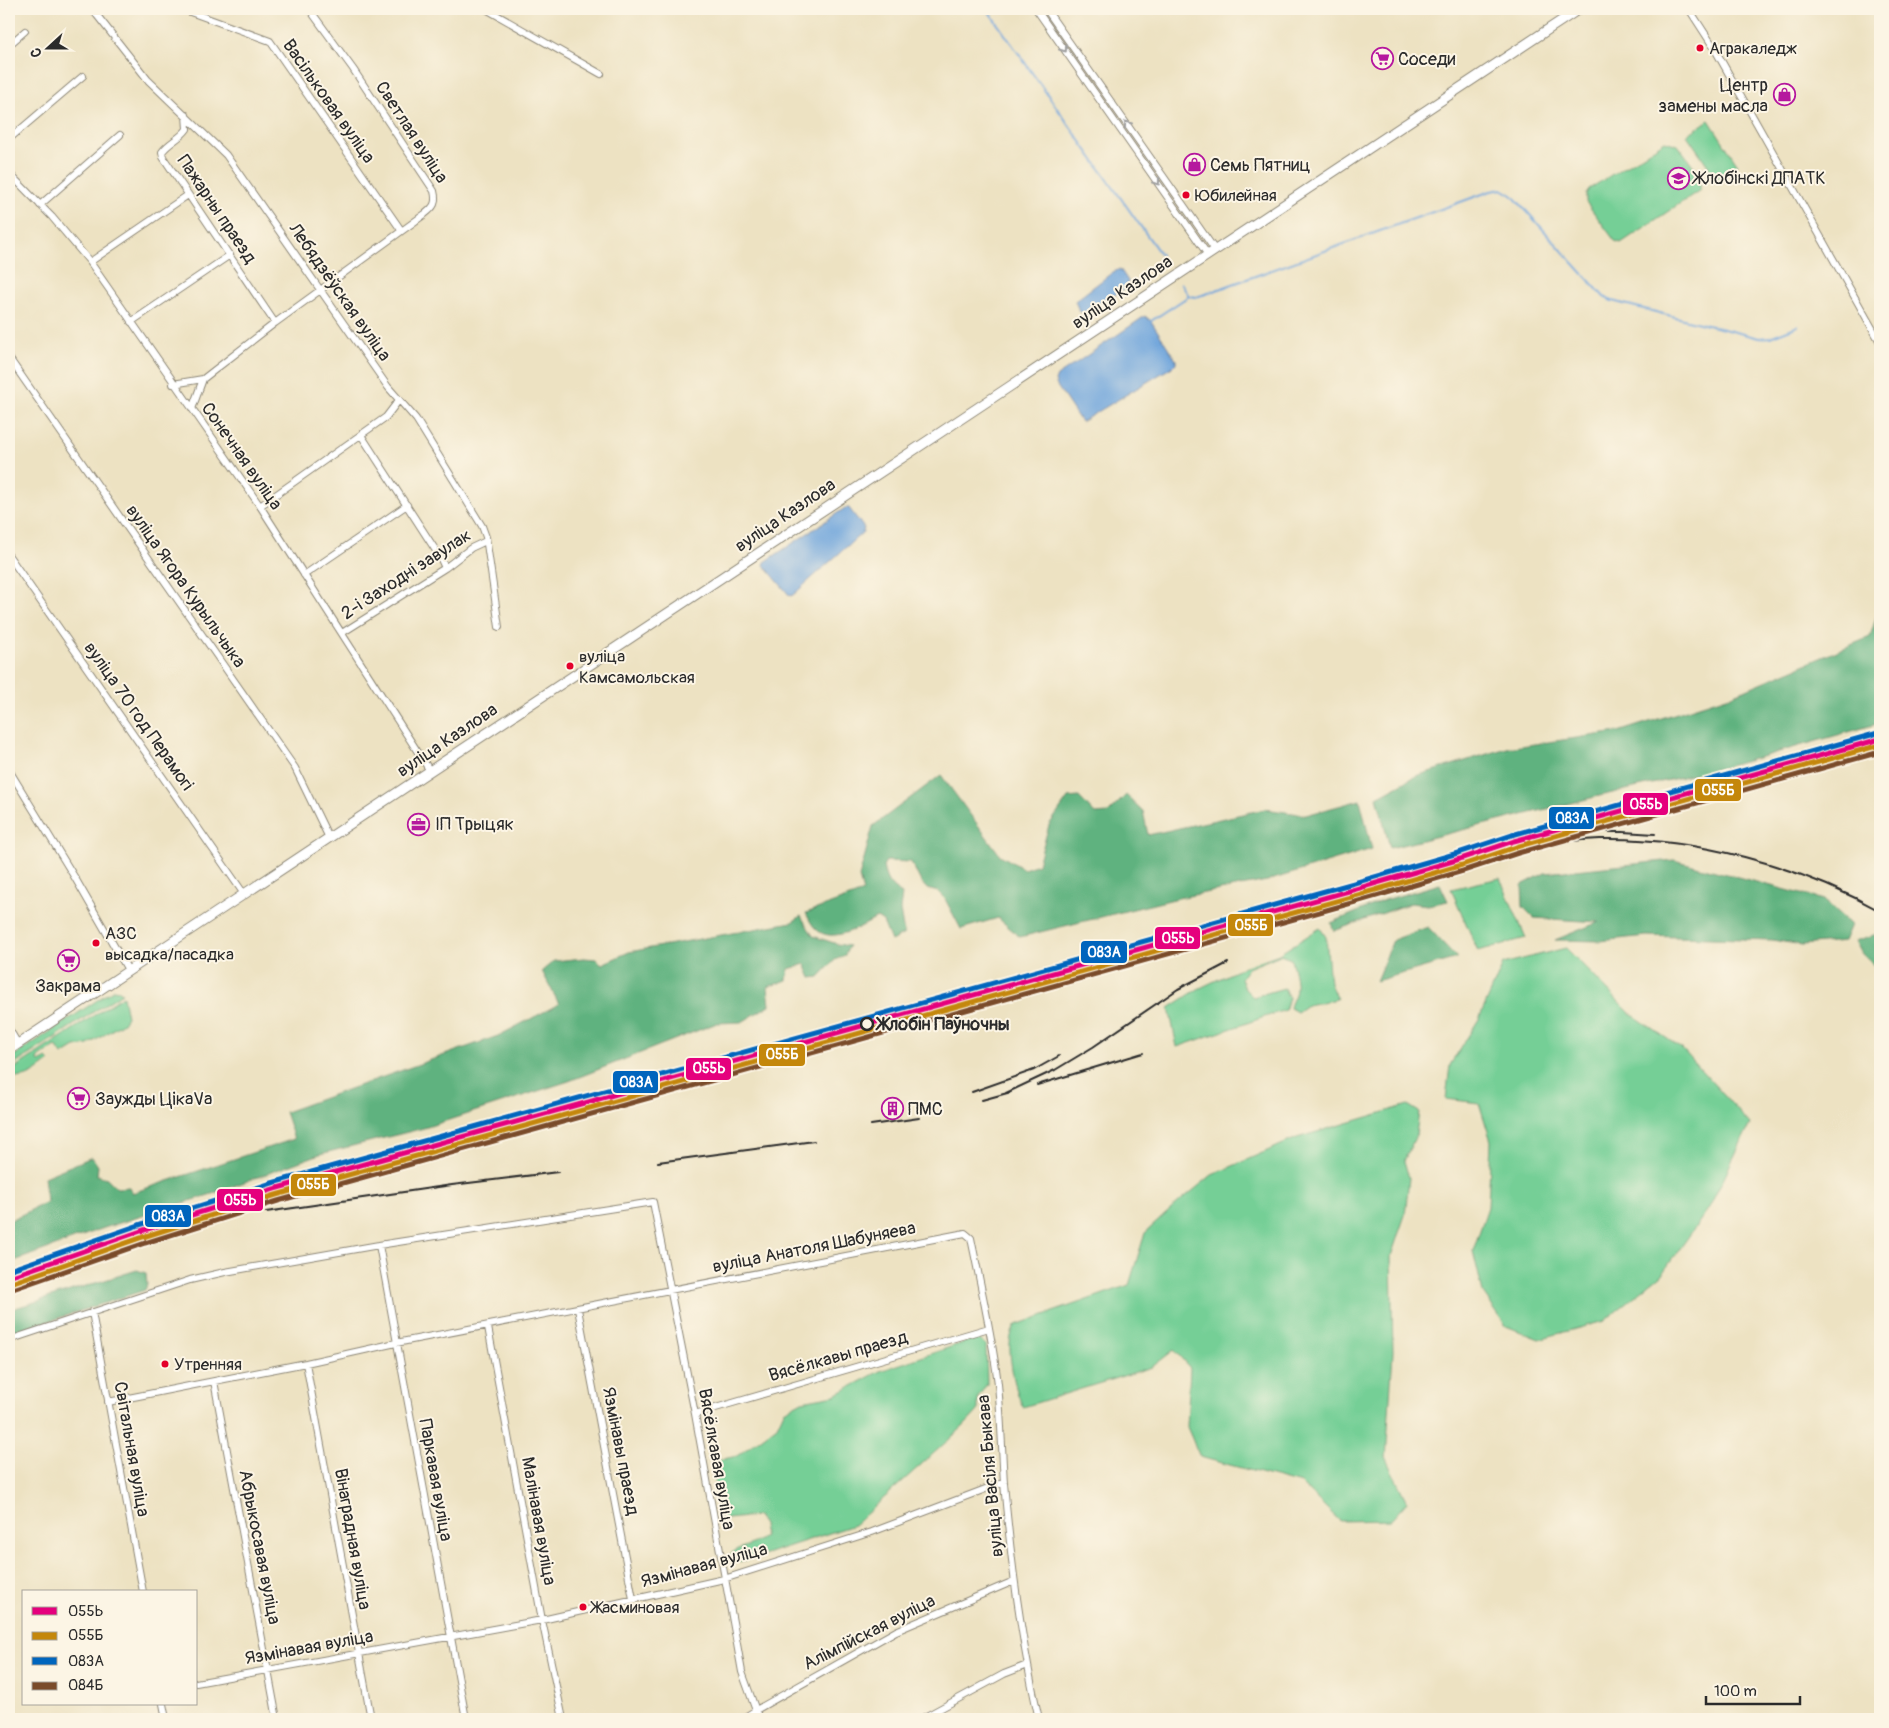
<svg xmlns="http://www.w3.org/2000/svg" width="1889" height="1728" viewBox="0 0 1889 1728" font-family="Pangolin,sans-serif">
	<rect width="100%" height="100%" fill="#fcf5e5"/>
	<filter id="ink" filterUnits="userSpaceOnUse"><feTurbulence type="fractalNoise" baseFrequency=".02" numOctaves="2"/><feDisplacementMap in="SourceGraphic" scale="10" xChannelSelector="R" yChannelSelector="G"/><feConvolveMatrix kernelMatrix="1 2 1 2 8 2 1 2 1" color-interpolation-filters="sRGB"/></filter>
	<filter id="wash" filterUnits="userSpaceOnUse"><feTurbulence type="fractalNoise" baseFrequency=".0096" numOctaves="4" result="noise"/><feDisplacementMap in="SourceGraphic" scale="20" xChannelSelector="R" yChannelSelector="G"/><feGaussianBlur stdDeviation="1.12" result="paint"/><feColorMatrix in="noise" values="0 0 0 0 0 0 0 0 0 0 0 0 0 0 0 0 0 1.4 0 .05"/><feComposite in="paint" operator="in"/></filter>
	<g filter="url(#wash)">
		<rect width="100%" height="100%" fill="#ede2c2"/>
		<path fill="#74cf96" stroke="#507d60" d="M1709,120L1738,165L1717,179L1687,135Z
			M1665,141L1678,145L1700,175V190L1621,243L1615,241L1586,202V194L1589,189Z
			M1500,878L1526,938L1478,951L1451,889Z
			M1320,928L1326,937L1330,984L1337,999L1307,1005L1297,1012L1290,1008C1291,1001 1296,996 1296,988C1297,979 1293,968 1291,959L1280,955L1248,968L1241,978L1245,989L1253,997L1284,988L1289,998L1285,1010L1177,1047L1169,1008L1198,989L1246,966L1279,954Z
			M1566,948L1630,1013L1682,1049L1750,1124L1709,1208L1661,1275L1604,1321L1539,1339L1506,1326L1483,1293L1473,1251L1488,1207L1491,1141L1479,1103L1446,1099L1450,1065L1479,1019L1503,964Z
			M114,989L118,990L122,993L9,1068V1059Z
			M123,996L127,1017L123,1023L88,1045L75,1047L62,1055L56,1046L37,1059L39,1062L47,1058L50,1061C38,1070 25,1082 9,1076V1072Z
			M1408,1105L1419,1112L1416,1135L1404,1161L1409,1178L1405,1215L1391,1256L1393,1352L1386,1459L1407,1502L1391,1520L1340,1521L1301,1484L1200,1457L1187,1427L1190,1368L1174,1350L1152,1367L1023,1407C1015,1391 1007,1353 1011,1336C1012,1332 1014,1328 1016,1325L1129,1285L1145,1233L1180,1201L1212,1175L1297,1138Z
			M977,1338L986,1345L987,1384L978,1397V1411L964,1426L854,1525L750,1559L733,1563L727,1558C735,1546 754,1547 764,1536L763,1525L757,1516L727,1519L720,1517L713,1473L715,1461L737,1456L777,1426L784,1411L802,1401L835,1395L880,1371Z"/>
		<path fill="#5fb27f" stroke="#456e55" d="M1879,608L1880,723L1726,767L1595,797L1390,848L1377,797L1416,776L1507,748L1618,732L1730,696L1870,637Z
			M941,775L1000,855L1024,869L1038,864L1049,825L1068,798L1079,797L1095,814L1108,813L1126,795L1143,811L1148,835L1265,809L1306,815L1360,800L1372,849L1267,881L1178,898L1020,937L998,918L961,929L945,899L938,892L927,889L921,882L911,862L886,861L883,866C886,881 889,886 902,894L900,910L904,934L891,941L883,922L877,918C862,926 833,944 817,930C812,926 809,919 806,913L863,892L859,877L873,826Z
			M1674,860L1824,900L1851,925L1844,941L1802,945L1772,940L1646,936L1600,941L1555,940L1599,922L1534,918L1523,907L1522,885L1545,873Z
			M1440,884L1448,901L1428,905L1411,903L1334,931L1331,923L1385,900Z
			M801,916L813,936L837,944L849,946L845,955L835,960L819,977L811,978L805,964L789,969L787,980L768,987L770,1005L742,1022L717,1023L569,1081L424,1128L320,1154L212,1194L104,1228L9,1263V1221L47,1202L44,1177L92,1157L98,1166L97,1175L107,1178L117,1188L129,1187L132,1193L294,1139L285,1112L498,1036L559,1004L542,971L554,961L584,958L596,959L602,964L629,952L792,922Z
			M1428,927L1457,958L1376,981L1393,940Z
			M1880,933V971L1862,954L1855,941Z
			M137,1270L146,1273L147,1285L145,1290L9,1334V1310Z"/>
		<path fill="#6fa5dc" stroke="#4d6884" d="M1120,269L1128,281V287L1083,313L1079,311L1075,301L1113,272Z
			M1145,316L1151,321L1176,360V363L1172,367L1081,422L1057,386L1055,381L1057,376Z
			M845,508H849L864,528L863,532L793,595L790,596L764,565L765,562Z"/>
		<g fill="none" stroke-linecap="round" stroke-linejoin="round">
			<path stroke="#6fa5dc" stroke-width="2" d="M987,9L1161,255
				M1181,283L1189,296L1197,297L1491,191L1502,189L1512,195L1604,297L1612,301L1759,338L1770,337L1798,326
				M1151,321L1189,296"/>
		</g>
	</g>
	<g filter="url(#ink)">
		<g fill="none" stroke-linecap="round" stroke-linejoin="round">
			<defs>
				<path id="minor" d="M92,9L148,80L226,155L388,387L416,419L482,526L486,537L499,627
					M182,9L270,41L401,230
					M486,9L601,74
					M1036,9L1208,255
					M1046,9L1215,250
					M1689,9L1713,46L1880,342
					M9,45L25,31
					M186,115L187,129C180,139 169,142 162,152L163,157L275,323
					M9,139L83,76
					M9,173L52,217L90,262L260,506L430,771
					M40,205L120,135
					M90,262L188,195
					M131,322L230,255
					M9,358L295,768L329,838
					M173,384L203,379L275,323L425,214C434,207 437,203 434,191L353,69L310,10L306,9
					M192,409L203,379
					M361,435L440,557L445,568
					M260,506L386,417L399,400
					M9,556L244,894
					M304,575L407,505
					M342,633L445,568L471,548L486,541
					M9,770L75,878L128,970
					M9,1029L18,1044
					M379,1245L466,1719
					M578,1309L633,1599
					M92,1312L143,1592
					M488,1327L542,1620L563,1719
					M9,1340L190,1280L225,1272L379,1245L653,1202L695,1414L737,1644L742,1672L759,1719
					M306,1363L371,1719
					M214,1381L277,1719
					M108,1402L306,1363L396,1343L965,1233L971,1238C981,1287 992,1335 998,1384C1001,1417 1002,1450 1004,1483C1011,1563 1021,1641 1039,1719
					M695,1414L989,1328
					M196,1683L542,1620L724,1579L872,1532L1004,1482
					M163,1704L166,1719
					M742,1719L756,1710L896,1631L1014,1581
					M921,1719L1004,1674L1027,1665"/>
				<path id="major" d="M9,1050L1579,9"/>
			</defs>
			<use href="#minor" stroke="#8c8676" stroke-width="8"/>
			<use href="#major" stroke="#8c8676" stroke-width="11"/>
			<use href="#minor" stroke="#fff" stroke-width="6"/>
			<use href="#major" stroke="#fff" stroke-width="9"/>
			<path stroke="#2b2b2b" stroke-width="2" d="M1598,832H1623L1655,834
				M1037,1085L1143,1053
				M972,1092L1034,1070L1059,1056
				M1006,1093L1055,1070L1093,1047L1178,989L1228,963
				M982,1100L1011,1092
				M871,1125L919,1118
				M410,1151L484,1136L1517,849C1545,844 1573,840 1600,839C1694,837 1798,865 1880,911
				M658,1162L814,1141
				M266,1212L452,1185L558,1172"/>
			<defs>
				<path id="rail-1" d="M9,1277L141,1231L274,1189L1356,889L1460,859L1514,841L1880,739"/>
				<path id="rail-2" d="M11,1283L143,1237L276,1195L1358,895L1462,865L1516,847L1880,745"/>
				<path id="rail-3" d="M9,1270L139,1225L272,1183L1354,883L1458,853L1512,835L1878,733"/>
				<path id="rail-4" d="M13,1289L145,1243L278,1201L1359,901L1463,871L1518,853L1880,752"/>
			</defs>
			<use href="#rail-1" stroke="#fcf5e5" stroke-width="9"/>
			<use href="#rail-2" stroke="#fcf5e5" stroke-width="9"/>
			<use href="#rail-3" stroke="#fcf5e5" stroke-width="9"/>
			<use href="#rail-4" stroke="#fcf5e5" stroke-width="9"/>
			<use href="#rail-1" stroke="#e5007d" stroke-width="5"/>
			<use href="#rail-2" stroke="#c4870b" stroke-width="5"/>
			<use href="#rail-3" stroke="#0065bd" stroke-width="5"/>
			<use href="#rail-4" stroke="#7a4b2a" stroke-width="5"/>
		</g>
		<defs><path id="oneway-chevron" d="M-2-3.5L2.5 0L-2 3.5" fill="none" stroke-width="1.6" stroke-linecap="round" stroke-linejoin="round" transform="scale(1.25)"/></defs>
		<g stroke="#a0a0a0">
			<use href="#oneway-chevron" transform="translate(1064 49) rotate(55)"/>
			<use href="#oneway-chevron" transform="translate(1127 124) rotate(-125)"/>
			<use href="#oneway-chevron" transform="translate(1157 182) rotate(55)"/>
		</g>
	</g>
	<defs>
		<symbol id="supermarket-ring" viewBox="-11 -11 22 22"><circle r="9.5" fill="#fcf5e5" stroke="#b5179e" stroke-width="1.5"/><path d="M-6-5.5h2.5l.6 2H6L4.5 2H-2.5L-4.4-4H-6ZM-1.5 3.2a1.3 1.3 0 1 0 .1 0ZM3 3.2a1.3 1.3 0 1 0 .1 0Z" fill="#b5179e"/></symbol>
		<symbol id="shop-ring" viewBox="-11 -11 22 22"><circle r="9.5" fill="#fcf5e5" stroke="#b5179e" stroke-width="1.5"/><path d="M-5-2.5h2.3a2.7 3.5 0 0 1 5.4 0H5L5.5 6h-11ZM-1.5-2.5h3a1.5 2.3 0 0 0-3 0Z" fill="#b5179e"/></symbol>
		<symbol id="university-ring" viewBox="-11 -11 22 22"><circle r="9.5" fill="#fcf5e5" stroke="#b5179e" stroke-width="1.5"/><path d="M0-5L7-2L0 1L-7-2ZM-4 1L0 2.5L4 1V4Q0 6-4 4Z" fill="#b5179e"/></symbol>
		<symbol id="office-ring" viewBox="-11 -11 22 22"><circle r="9.5" fill="#fcf5e5" stroke="#b5179e" stroke-width="1.5"/><path d="M-6-3h4V-5.5h4V-3h4V5H-6ZM-1-4.5V-3h2v-1.5ZM-6 0V1H6V0Z" fill="#b5179e"/></symbol>
		<symbol id="building-ring" viewBox="-11 -11 22 22"><circle r="9.5" fill="#fcf5e5" stroke="#b5179e" stroke-width="1.5"/><path d="M-4-6H4V6H1V3H-1V6H-4ZM-2.5-4.3h1.7v1.8h-1.7ZM.8-4.3h1.7v1.8H.8ZM-2.5-1h1.7V.8h-1.7ZM.8-1h1.7V.8H.8Z" fill="#b5179e"/></symbol>
	</defs>
	<g fill-rule="evenodd">
		<use href="#supermarket-ring" x="1370" y="46" width="25" height="25"/>
		<use href="#shop-ring" x="1772" y="82" width="25" height="25"/>
		<use href="#shop-ring" x="1182" y="152" width="25" height="25"/>
		<use href="#university-ring" x="1666" y="166" width="25" height="25"/>
		<use href="#office-ring" x="406" y="812" width="25" height="25"/>
		<use href="#supermarket-ring" x="56" y="948" width="25" height="25"/>
		<use href="#supermarket-ring" x="66" y="1086" width="25" height="25"/>
		<use href="#building-ring" x="880" y="1096" width="25" height="25"/>
	</g>
	<g fill="#e4002b" stroke="#fcf5e5" stroke-width="2">
		<circle cx="1700" cy="48" r="4.5"/>
		<circle cx="1186" cy="195" r="4.5"/>
		<circle cx="570" cy="666" r="4.5"/>
		<circle cx="96" cy="943" r="4.5"/>
		<circle cx="165" cy="1364" r="4.5"/>
		<circle cx="583" cy="1607" r="4.5"/>
	</g>
	<circle fill="#fcf5e5" stroke="#2b2b2b" stroke-width="2.5" cx="867" cy="1024" r="6"/>
	<g text-anchor="middle" stroke-width="4" stroke-linejoin="round" paint-order="stroke">
		<g font-size="17" fill="#2b2b2b" stroke="#fcf5e5" text-anchor="start">
			<text x="1709" y="54">Агракаледж</text>
			<text x="1195" y="201">Юбилейная</text>
			<text x="579" y="662">вуліца<tspan x="579" dy="21">Камсамольская</tspan></text>
			<text x="105" y="939">АЗС<tspan x="105" dy="21">высадка/пасадка</tspan></text>
			<text x="174" y="1370">Утренняя</text>
			<text x="592" y="1613">Жасминовая</text>
		</g>
		<g font-size="18" fill="#2b2b2b" stroke="#fcf5e5" text-anchor="start">
			<text x="1398" y="65">Соседи</text>
			<text x="1768" y="91" text-anchor="end">Центр<tspan x="1768" dy="21">замены масла</tspan></text>
			<text x="1210" y="171">Семь Пятниц</text>
			<text x="1694" y="184">Жлобінскі ДПАТК</text>
			<text x="435" y="830">ІП Трыцяк</text>
			<text x="68" y="992" text-anchor="middle">Закрама</text>
			<text x="95" y="1105">Заужды ЦікаVа</text>
			<text x="908" y="1115">ПМС</text>
		</g>
		<g font-size="18" fill="#2b2b2b" stroke="#fcf5e5">
			<text transform="translate(329 101) rotate(55)" y="6">Васільковая вуліца</text>
			<text transform="translate(412 132) rotate(57)" y="6">Светлая вуліца</text>
			<text transform="translate(217 209) rotate(56)" y="6">Пажарны праезд</text>
			<text transform="translate(340 292) rotate(55)" y="6">Лебядзёўская вуліца</text>
			<text transform="translate(1122 292) rotate(-34)" y="6">вуліца Казлова</text>
			<text transform="translate(242 456) rotate(55)" y="6">Сонечная вуліца</text>
			<text transform="translate(785 515) rotate(-34)" y="6">вуліца Казлова</text>
			<text transform="translate(406 574) rotate(-33)" y="6">2-і Заходні завулак</text>
			<text transform="translate(186 586) rotate(55)" y="6">вуліца Ягора Курыльчыка</text>
			<text transform="translate(139 716) rotate(55)" y="6">вуліца 70 год Перамогі</text>
			<text transform="translate(447 740) rotate(-34)" y="6">вуліца Казлова</text>
			<text transform="translate(814 1247) rotate(-11)" y="6">вуліца Анатоля Шабуняева</text>
			<text transform="translate(838 1356) rotate(-16)" y="6">Вясёлкавы праезд</text>
			<text transform="translate(132 1449) rotate(80)" y="6">Світальная вуліца</text>
			<text transform="translate(621 1451) rotate(79)" y="6">Язмінавы праезд</text>
			<text transform="translate(717 1459) rotate(80)" y="6">Вясёлкавая вуліца</text>
			<text transform="translate(990 1476) rotate(-95)" y="6">вуліца Васіля Быкава</text>
			<text transform="translate(436 1480) rotate(80)" y="6">Паркавая вуліца</text>
			<text transform="translate(539 1521) rotate(80)" y="6">Малінавая вуліца</text>
			<text transform="translate(353 1539) rotate(80)" y="6">Вінаградная вуліца</text>
			<text transform="translate(260 1547) rotate(79)" y="6">Абрыкосавая вуліца</text>
			<text transform="translate(704 1565) rotate(-15)" y="6">Язмінавая вуліца</text>
			<text transform="translate(869 1632) rotate(-27)" y="6">Алімпійская вуліца</text>
			<text transform="translate(309 1647) rotate(-10)" y="6">Язмінавая вуліца</text>
		</g>
		<g font-size="18" font-weight="bold" fill="#2b2b2b" stroke="#fcf5e5" text-anchor="start">
			<text x="878" y="1030">Жлобін Паўночны</text>
		</g>
	</g>
	<g stroke="#fcf5e5" stroke-width="2">
		<rect x="1694" y="778" width="48" height="24" rx="5" fill="#c4870b"/>
		<rect x="1622" y="792" width="47" height="24" rx="5" fill="#e5007d"/>
		<rect x="1548" y="806" width="47" height="24" rx="5" fill="#0065bd"/>
		<rect x="1227" y="913" width="47" height="24" rx="5" fill="#c4870b"/>
		<rect x="1154" y="926" width="47" height="24" rx="5" fill="#e5007d"/>
		<rect x="1080" y="940" width="48" height="24" rx="5" fill="#0065bd"/>
		<rect x="758" y="1043" width="48" height="24" rx="5" fill="#c4870b"/>
		<rect x="685" y="1057" width="47" height="24" rx="5" fill="#e5007d"/>
		<rect x="612" y="1070" width="47" height="24" rx="5" fill="#0065bd"/>
		<rect x="290" y="1173" width="47" height="24" rx="5" fill="#c4870b"/>
		<rect x="216" y="1188" width="48" height="24" rx="5" fill="#e5007d"/>
		<rect x="144" y="1204" width="48" height="24" rx="5" fill="#0065bd"/>
	</g>
	<g font-size="14" text-anchor="middle" font-weight="bold" fill="#fff">
		<text x="1718" y="795">055Б</text>
		<text x="1646" y="809">055Ь</text>
		<text x="1572" y="823">083А</text>
		<text x="1251" y="930">055Б</text>
		<text x="1178" y="943">055Ь</text>
		<text x="1104" y="957">083А</text>
		<text x="782" y="1059">055Б</text>
		<text x="709" y="1073">055Ь</text>
		<text x="636" y="1087">083А</text>
		<text x="313" y="1189">055Б</text>
		<text x="240" y="1205">055Ь</text>
		<text x="168" y="1221">083А</text>
	</g>
	<rect width="1889" height="1728" fill="none" stroke="#fcf5e5" stroke-width="30"/>
	<rect x="22" y="1590" width="175" height="115" fill="#fcf5e5" stroke="#a8a49b"/>
	<rect x="32" y="1607" width="25" height="8" fill="#e5007d" stroke="#a8a49b"/>
	<text x="68" y="1616" font-size="15" fill="#2b2b2b">055Ь</text>
	<rect x="32" y="1632" width="25" height="8" fill="#c4870b" stroke="#a8a49b"/>
	<text x="68" y="1640" font-size="15" fill="#2b2b2b">055Б</text>
	<rect x="32" y="1657" width="25" height="8" fill="#0065bd" stroke="#a8a49b"/>
	<text x="68" y="1666" font-size="15" fill="#2b2b2b">083А</text>
	<rect x="32" y="1682" width="25" height="8" fill="#7a4b2a" stroke="#a8a49b"/>
	<text x="68" y="1690" font-size="15" fill="#2b2b2b">084Б</text>
	<g transform="translate(48 48) rotate(249)" stroke="#fcf5e5" stroke-width="4" paint-order="stroke">
	<path d="M0-4L9 19L0 12L-9 19Z" fill="#2b2b2b"/>
	<text y="-8" font-size="14" font-weight="bold" text-anchor="middle" fill="#2b2b2b">С</text>
	</g>
	<path d="M1706 1696v8h94v-8" fill="none" stroke="#2b2b2b" stroke-width="2.5"/>
	<text x="1714" y="1696" font-size="15" fill="#2b2b2b" stroke="#fcf5e5" stroke-width="4" paint-order="stroke">100 m</text>
</svg>
